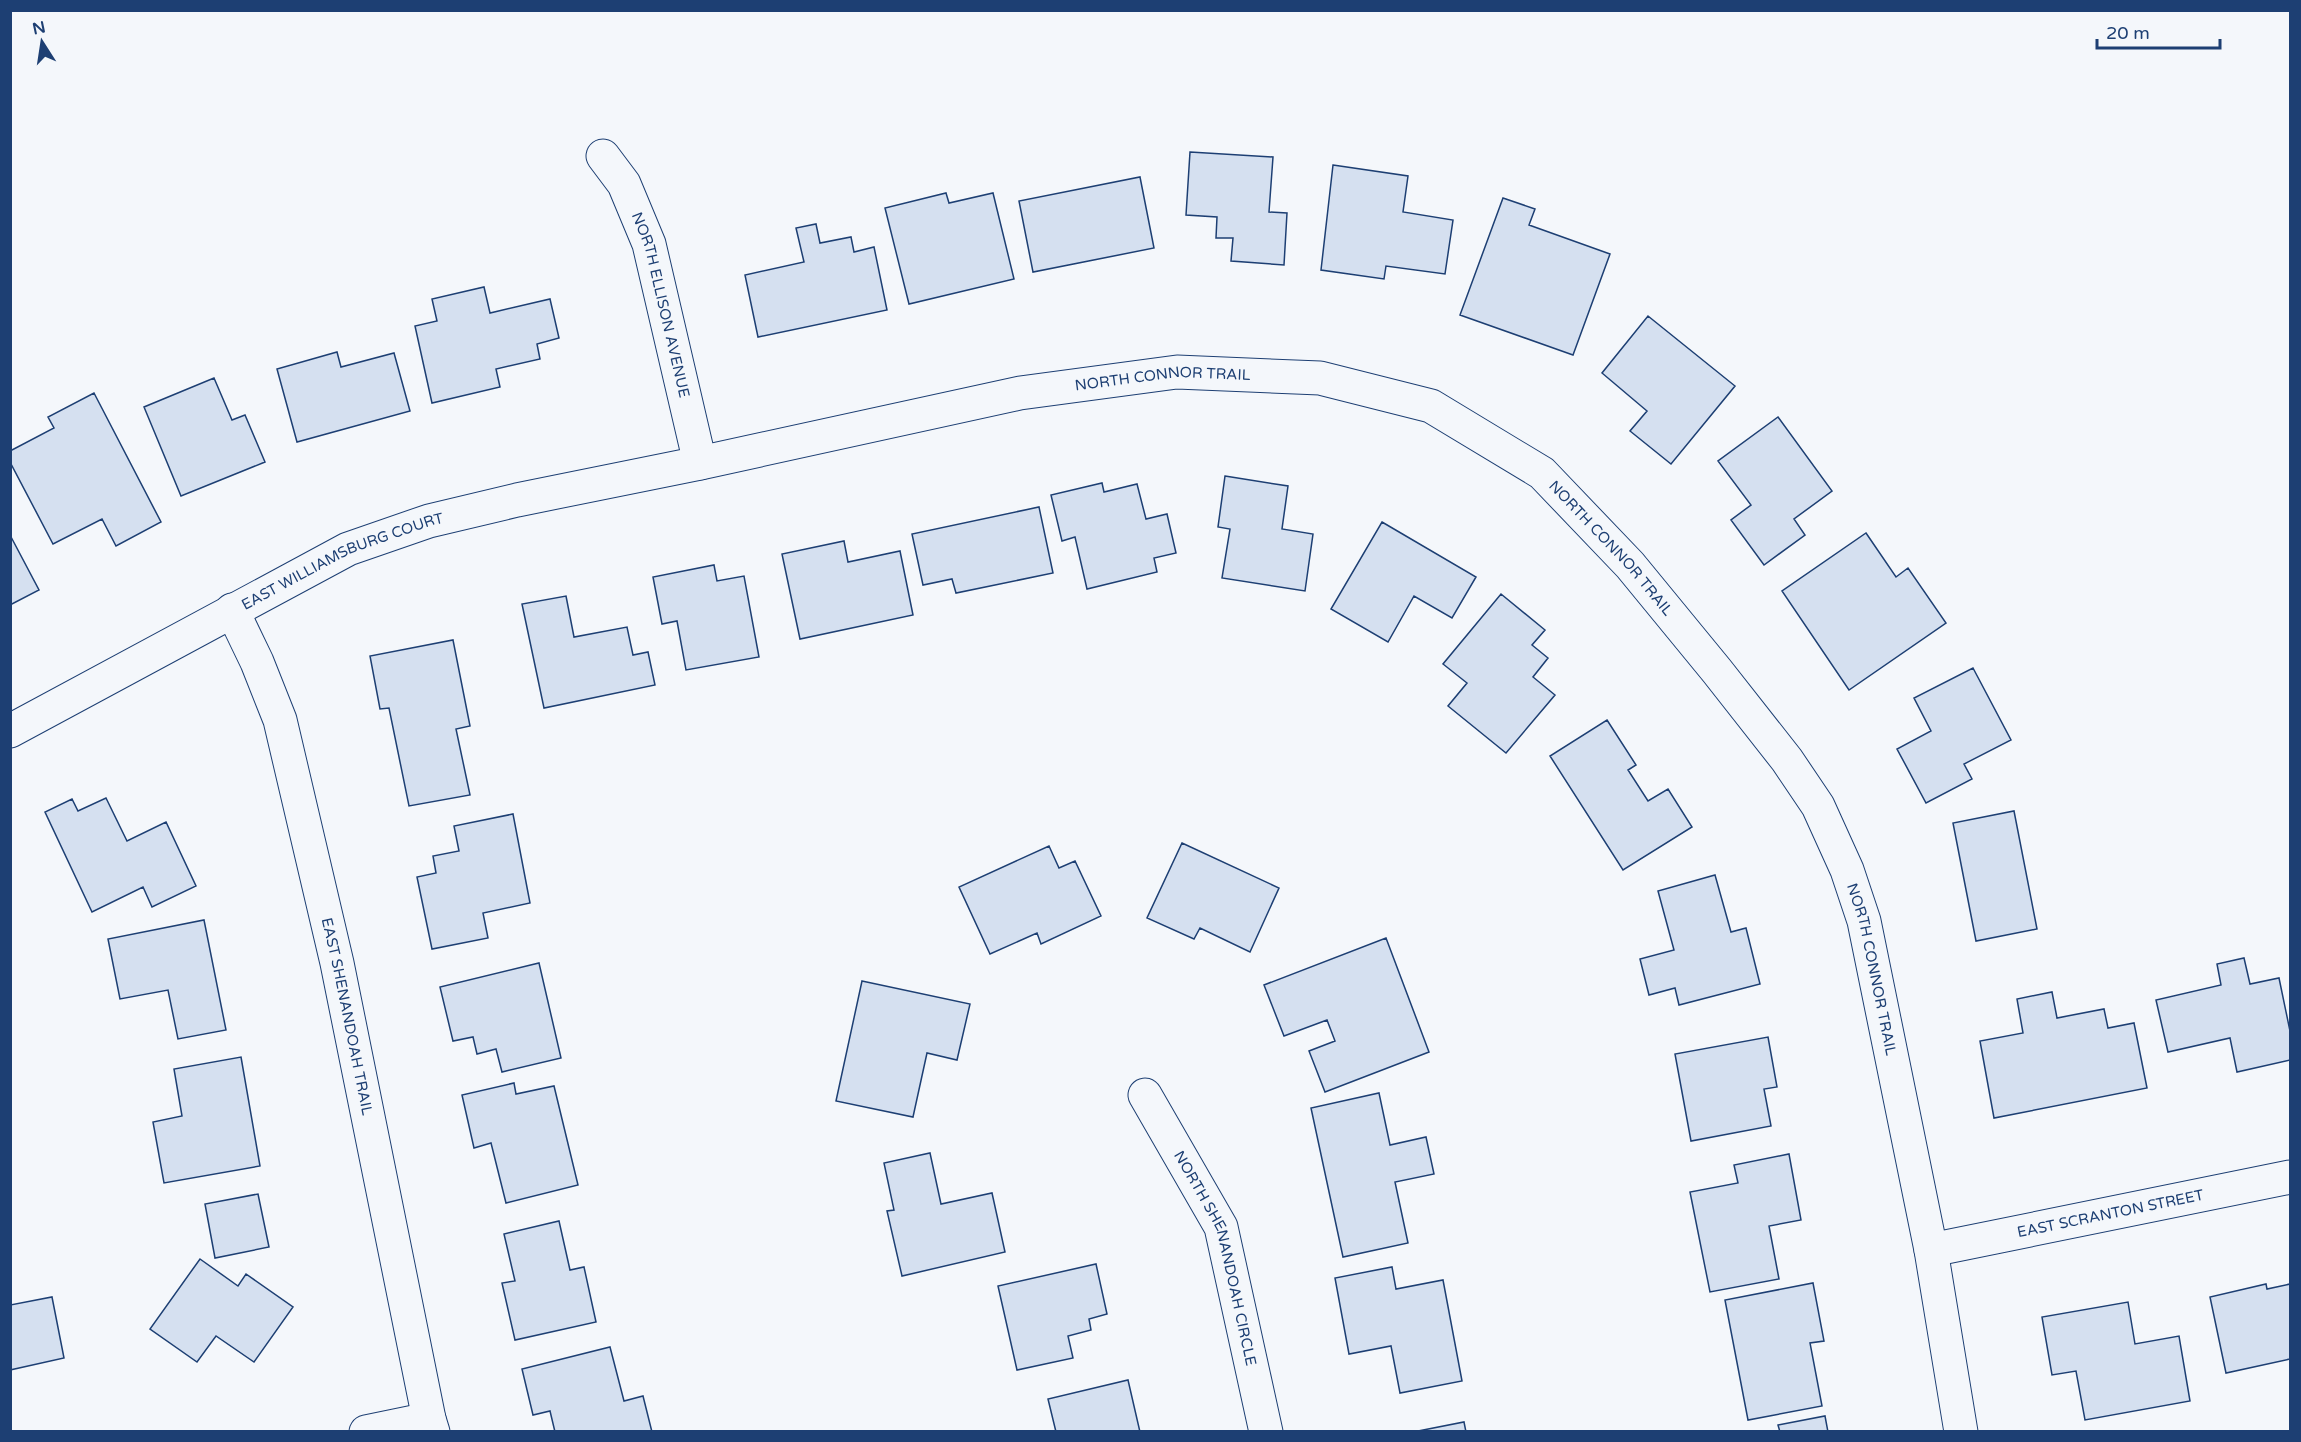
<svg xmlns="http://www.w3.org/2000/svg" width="2301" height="1442" viewBox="0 0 2301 1442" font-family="'Varela Round',sans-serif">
	<rect width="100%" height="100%" fill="#f4f7fb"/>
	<path fill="#d5e0f0" stroke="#1d3f73" stroke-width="1.5" d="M1190,152L1273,157L1269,212L1287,213L1284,265L1231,261L1233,238H1216L1217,217L1186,215Z
		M1333,165L1408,176L1403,212L1453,220L1445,274L1386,266L1384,279L1321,270Z
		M1140,177L1154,248L1033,272L1019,201Z
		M946,193L949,203L993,193L1014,279L909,304L885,208Z
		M1503,198L1535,209L1529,225L1610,254L1573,355L1460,315Z
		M816,224L820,243L851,237L854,252L874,247L887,310L758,337L745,275L804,262L796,228Z
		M484,287L490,313L550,299L559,338L537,344L540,359L496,369L500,387L432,403L415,326L437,321L432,299Z
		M1648,316L1735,386L1671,464L1630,431L1647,411L1602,373Z
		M337,352L341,367L394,353L410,411L297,442L277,369Z
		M214,378L232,420L245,415L265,462L181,496L144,407Z
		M94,393L161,522L116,546L102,519L53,544L10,462V451L54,428L48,417Z
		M1778,417L1832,491L1794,519L1805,535L1764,565L1731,520L1751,505L1718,461Z
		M1225,476L1288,486L1282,529L1313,534L1305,591L1222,578L1230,529L1218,527Z
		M1102,483L1104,492L1137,484L1146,519L1167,514L1176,553L1154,558L1157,572L1087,589L1075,537L1062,541L1051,495Z
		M1039,507L1053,573L956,593L952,579L923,585L912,534Z
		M1382,522L1476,577L1452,618L1414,596L1388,642L1331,609Z
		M1866,533L1896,577L1908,568L1946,623L1849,690L1782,591Z
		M10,535L39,590L10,605Z
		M844,541L848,562L900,551L913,615L800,639L782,554Z
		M714,565L717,581L744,576L759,657L686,670L677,621L662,624L653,577Z
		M1501,594L1545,630L1532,645L1548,658L1533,677L1555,695L1506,753L1448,706L1467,683L1443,664Z
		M566,596L574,637L627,627L633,655L648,652L655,685L544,708L522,604Z
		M453,640L470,726L456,729L470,795L409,806L389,708L380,709L370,656Z
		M1973,668L2011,740L1964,764L1972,779L1926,803L1897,749L1931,731L1914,698Z
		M1607,720L1636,765L1628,770L1648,801L1668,789L1692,827L1623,870L1550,756Z
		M106,798L127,841L166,822L196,886L152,907L143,887L92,912L45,812L72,799L78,811Z
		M2014,811L2037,929L1976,941L1953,823Z
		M513,814L530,903L483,913L488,938L432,949L417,877L436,873L433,856L459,851L454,826Z
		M1182,843L1279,888L1250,952L1200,928L1194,939L1147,918Z
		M1049,846L1059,868L1075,861L1101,916L1041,944L1037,933L990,954L959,887Z
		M1715,875L1731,932L1746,928L1760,984L1679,1005L1675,988L1649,995L1640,959L1674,950L1658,891Z
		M204,920L226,1030L178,1039L168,990L120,999L108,939Z
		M1386,938L1429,1052L1325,1092L1309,1051L1335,1041L1327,1020L1284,1036L1264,985Z
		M2244,958L2250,984L2279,978L2290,1031V1060L2237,1072L2230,1038L2168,1052L2156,1000L2221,985L2217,964Z
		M539,963L561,1058L502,1072L496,1049L477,1054L473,1037L453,1041L440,987Z
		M862,981L970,1004L957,1060L927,1053L913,1117L836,1101Z
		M2052,992L2057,1018L2104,1009L2108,1028L2134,1023L2147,1088L1994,1118L1980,1041L2023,1033L2017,999Z
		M1768,1037L1777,1087L1764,1089L1771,1126L1691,1141L1675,1054Z
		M241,1057L260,1166L164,1183L153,1122L182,1116L174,1069Z
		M514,1083L516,1094L554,1086L578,1185L506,1203L491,1143L474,1148L462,1095Z
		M1379,1093L1390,1145L1426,1137L1434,1174L1395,1182L1408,1243L1343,1257L1311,1108Z
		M930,1153L941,1204L992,1193L1005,1252L902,1276L887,1211L894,1210L884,1163Z
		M1789,1154L1801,1220L1769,1226L1779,1279L1710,1292L1690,1192L1738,1183L1734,1165Z
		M258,1194L269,1247L215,1258L205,1204Z
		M559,1221L570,1270L584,1267L596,1322L515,1340L502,1283L515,1281L504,1234Z
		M200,1259L238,1286L246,1274L293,1307L254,1362L216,1336L197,1362L150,1329Z
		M1096,1264L1107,1314L1089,1319L1091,1330L1068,1336L1073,1358L1017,1370L998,1286Z
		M1392,1267L1396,1289L1443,1280L1462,1381L1400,1393L1391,1346L1349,1354L1335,1278Z
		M1813,1283L1824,1341L1810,1343L1822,1406L1748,1420L1725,1300Z
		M2266,1284L2267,1289L2290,1284V1359L2226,1373L2210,1297Z
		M52,1297L64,1358L10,1370V1305Z
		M2128,1302L2135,1344L2179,1336L2190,1401L2085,1420L2076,1371L2052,1375L2042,1317Z
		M610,1347L624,1401L643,1396L652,1432H555L550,1411L533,1415L522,1369Z
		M1128,1380L1140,1432H1056L1048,1399Z
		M1825,1416L1828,1432H1780L1778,1425Z
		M1464,1422L1466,1432H1413Z"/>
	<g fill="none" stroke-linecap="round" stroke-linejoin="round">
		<defs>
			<g id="street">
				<path id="s1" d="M603,156L624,184L649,244L700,463"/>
				<path id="s2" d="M232,610L257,662L280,720L337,963L429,1419L433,1432"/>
				<path id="s3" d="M10,731L348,549L429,521L517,500L700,463L1020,393L1177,372L1320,378L1431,406L1542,473L1630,565L1717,671L1787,760L1818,806L1847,870L1864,921L1931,1250L1961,1432"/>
				<path id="s4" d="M1145,1095L1221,1227L1266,1432"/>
				<path id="s5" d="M1931,1250L2290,1177"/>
				<path d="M366,1432L429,1419"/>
			</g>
		</defs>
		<use href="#street" stroke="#1d3f73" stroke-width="35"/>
		<use href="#street" stroke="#f4f7fb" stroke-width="33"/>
	</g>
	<g text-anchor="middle" stroke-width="4.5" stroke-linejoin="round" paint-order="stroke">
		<g font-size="15" fill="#1d3f73" stroke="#f4f7fb">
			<text dy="5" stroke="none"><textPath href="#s1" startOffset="162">NORTH ELLISON AVENUE</textPath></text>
			<text dy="5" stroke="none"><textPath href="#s3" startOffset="1218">NORTH CONNOR TRAIL</textPath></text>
			<text dy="5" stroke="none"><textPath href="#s3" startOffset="1722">NORTH CONNOR TRAIL</textPath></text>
			<text dy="5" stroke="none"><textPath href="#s3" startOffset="374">EAST WILLIAMSBURG COURT</textPath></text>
			<text dy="5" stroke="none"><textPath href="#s3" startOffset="2226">NORTH CONNOR TRAIL</textPath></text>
			<text dy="5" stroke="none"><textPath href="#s2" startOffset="424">EAST SHENANDOAH TRAIL</textPath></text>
			<text dy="5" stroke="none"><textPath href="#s5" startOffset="183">EAST SCRANTON STREET</textPath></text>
			<text dy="5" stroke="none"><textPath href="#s4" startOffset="180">NORTH SHENANDOAH CIRCLE</textPath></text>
		</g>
	</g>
	<rect width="2301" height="1442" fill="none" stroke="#1d3f73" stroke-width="24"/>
	<g transform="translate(42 42) rotate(348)" stroke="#f4f7fb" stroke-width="4.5" paint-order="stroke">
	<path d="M0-4.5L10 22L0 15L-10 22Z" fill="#1d3f73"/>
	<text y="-9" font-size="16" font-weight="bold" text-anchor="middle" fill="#1d3f73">N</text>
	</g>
	<path d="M2097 39v9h123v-9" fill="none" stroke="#1d3f73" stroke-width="3"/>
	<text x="2106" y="39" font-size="18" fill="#1d3f73" stroke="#f4f7fb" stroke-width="4.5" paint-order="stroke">20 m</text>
</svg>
